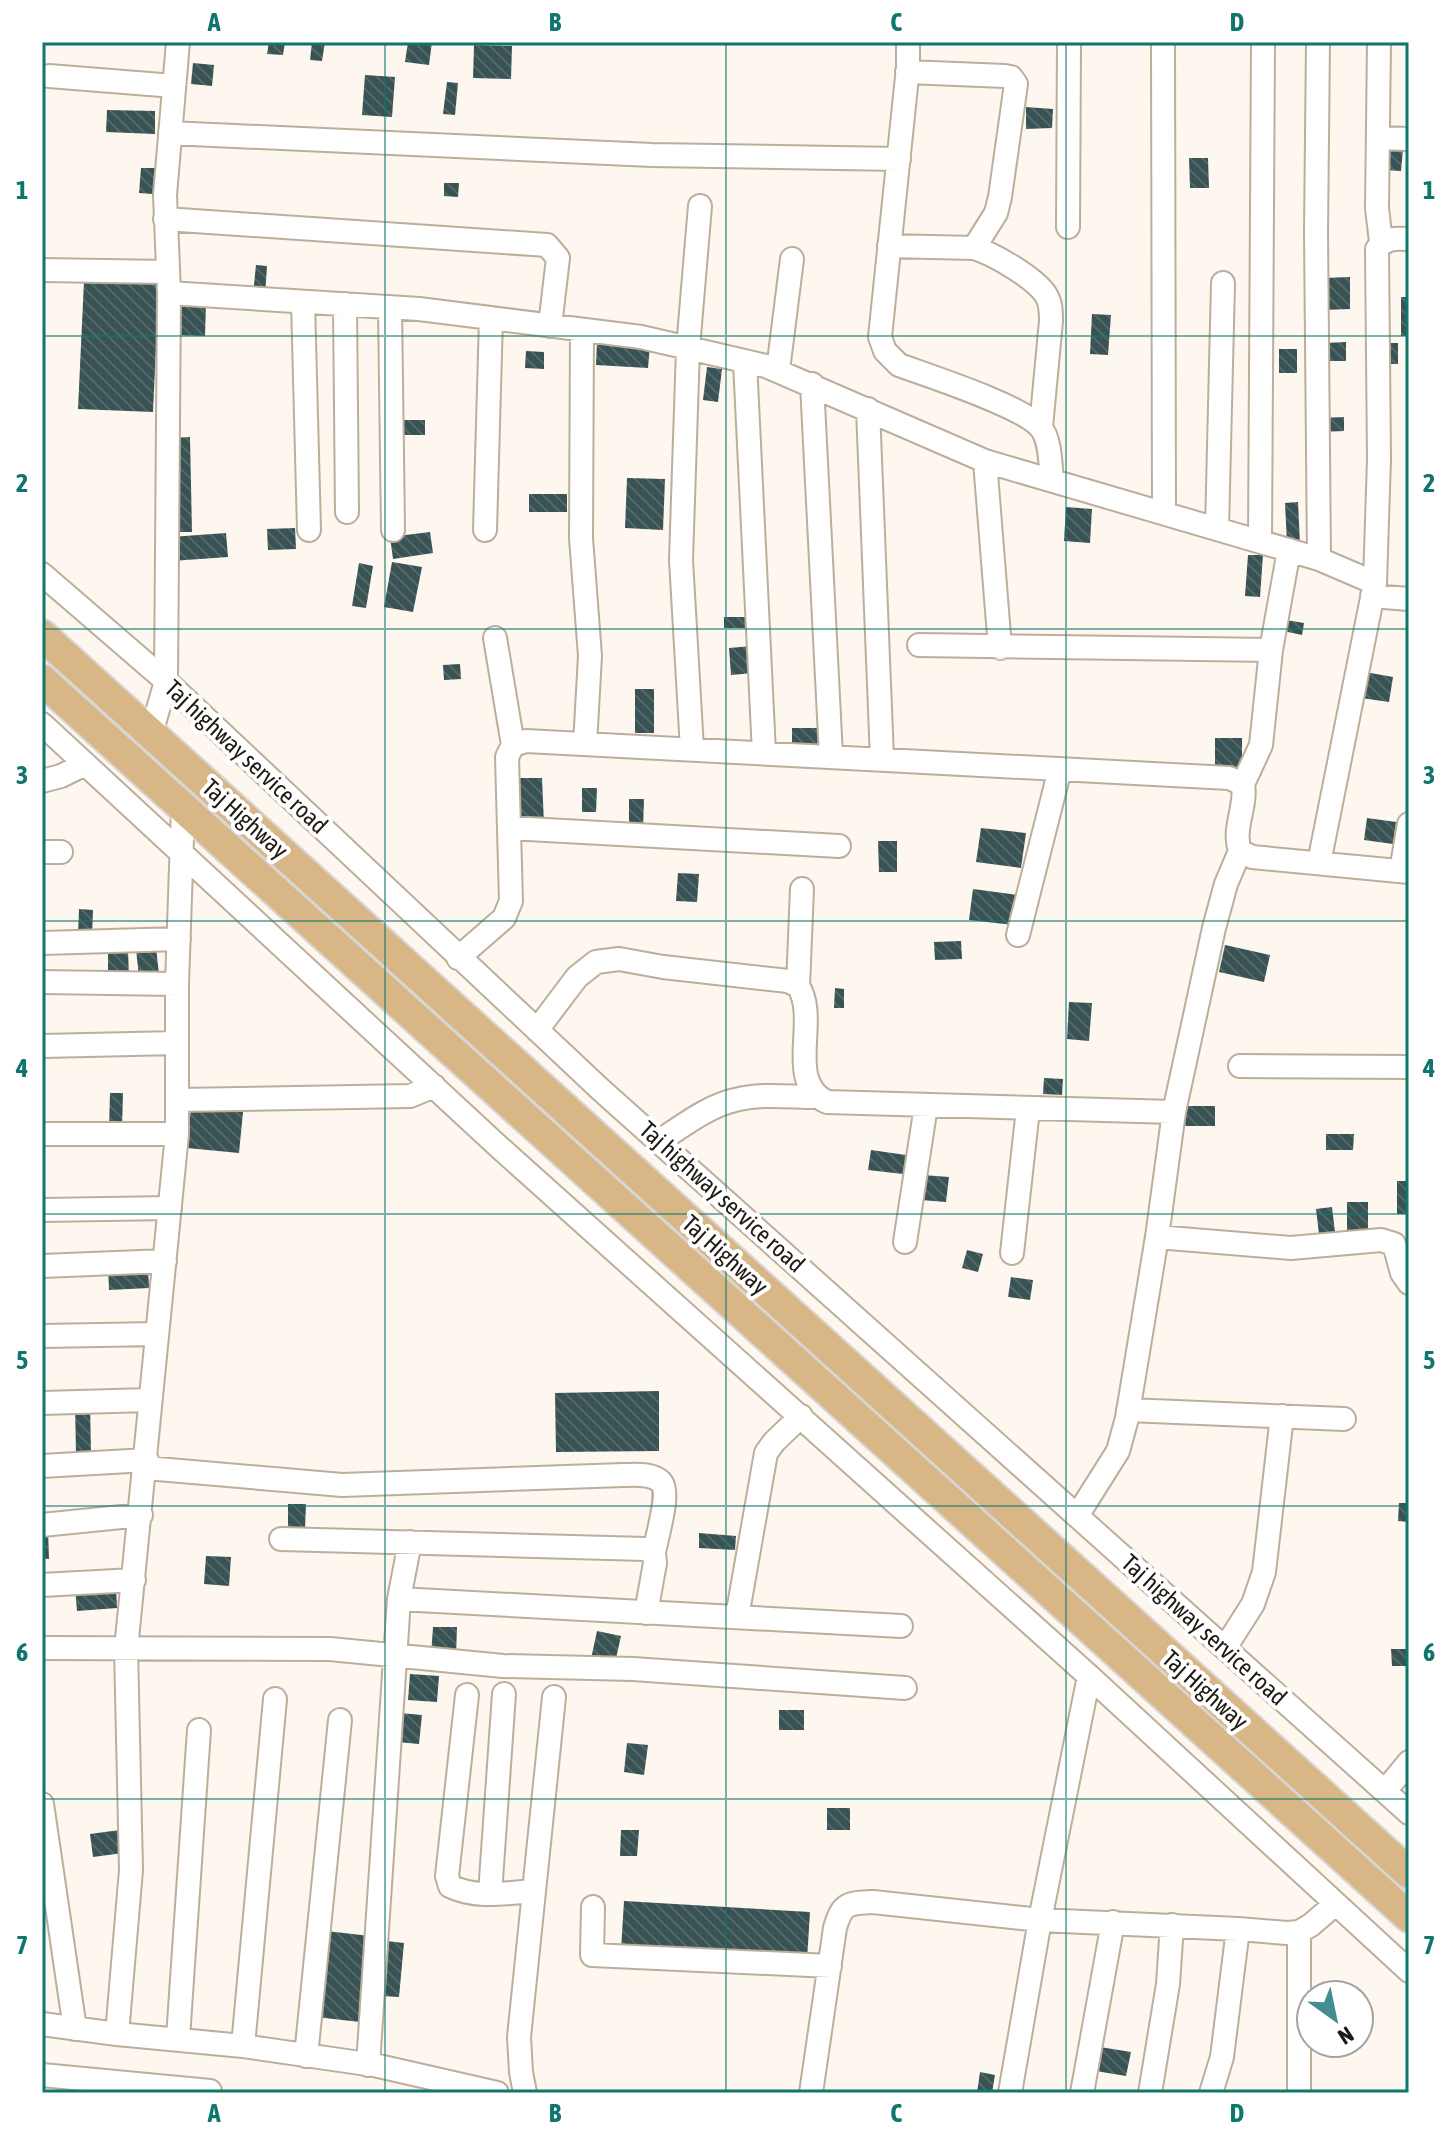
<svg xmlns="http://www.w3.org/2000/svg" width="1451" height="2135" viewBox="0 0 1451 2135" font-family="'Asap Condensed',sans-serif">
	<defs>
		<pattern id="building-back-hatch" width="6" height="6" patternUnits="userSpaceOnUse" patternTransform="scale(2)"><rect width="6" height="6" fill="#395354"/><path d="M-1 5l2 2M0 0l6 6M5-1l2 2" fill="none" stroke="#536868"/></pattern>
	</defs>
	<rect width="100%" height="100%" fill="#fdf7ef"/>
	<path fill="url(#building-back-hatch)" d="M269,42H285L283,55L267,54Z
		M312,42H325L322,61L310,60Z
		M408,42H432L429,65L405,62Z
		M474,45L512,46L511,79L473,78Z
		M193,63L214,65L212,86L191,84Z
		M365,75L395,77L392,117L362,115Z
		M447,82L458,83L455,115L443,114Z
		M1026,107L1053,109L1052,128L1026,129Z
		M107,110L155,111V134L106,132Z
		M1386,147L1403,149L1401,171L1384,170Z
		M1189,158H1208L1209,188H1190Z
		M141,168H155L153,194L139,193Z
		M444,183H459L458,197L444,196Z
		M256,265L267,266L265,295L253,294Z
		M1350,277V309L1323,310V278Z
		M84,281L159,284L153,412L78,409Z
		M1401,297H1409V336H1401Z
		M173,302L206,303L205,336L172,335Z
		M1092,314L1111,315L1108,355L1090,354Z
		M597,342L650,345L648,368L596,365Z
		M1346,342V361H1325V343Z
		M1384,343H1398V364H1383Z
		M1279,349H1297V373H1279Z
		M526,351L544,352V369L525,368Z
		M707,367L722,369L718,402L703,400Z
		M1344,417V431L1321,432L1320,418Z
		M396,420H425V435H396Z
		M190,437L192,532H174L172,438Z
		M627,478L665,479L663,530L625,528Z
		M529,494H567V512H529Z
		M1298,502L1300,544H1287L1285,503Z
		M1066,507L1092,509L1090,543L1064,541Z
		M295,528L296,549L268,550L267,529Z
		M430,532L433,553L393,559L390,537Z
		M226,533L228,557L172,561L171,537Z
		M1248,555H1263L1260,597L1245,596Z
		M392,562L422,567L413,612L384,607Z
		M359,563L373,566L366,608L352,606Z
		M724,617H747V628H724Z
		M1286,620L1304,623L1302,635L1283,631Z
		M752,646L754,673L731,675L729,648Z
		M460,664L461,679L444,680L443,665Z
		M1365,672L1393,677L1389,702L1361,698Z
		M635,689H654V733H635Z
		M792,728H818V751H792Z
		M1215,738H1242V771L1215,770Z
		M519,778H542L544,824L521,825Z
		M582,788H597L596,812H582Z
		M629,799H644L643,830H629Z
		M1367,818L1396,822L1393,844L1364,840Z
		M981,828L1026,833L1021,868L976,862Z
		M878,841H897V872H879Z
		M678,873L699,874L697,902L676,901Z
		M973,889L1018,895L1014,925L969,920Z
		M79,909L93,910L92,937L78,936Z
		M961,941L962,959L935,960L934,942Z
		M1225,945L1270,955L1264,982L1219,972Z
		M156,947L159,975L139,977L136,949Z
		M128,950L129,977H108V951Z
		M835,988L844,989V1008H834Z
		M1069,1002L1092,1003L1089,1041L1067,1039Z
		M1044,1078L1063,1079L1062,1095L1043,1094Z
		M110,1093H123L122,1129L109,1128Z
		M1179,1106H1215V1126H1179Z
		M191,1107L243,1112L239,1153L187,1148Z
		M1326,1134H1354L1353,1150H1326Z
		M871,1150L906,1155L903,1174L868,1170Z
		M923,1175L949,1177L946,1202L921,1200Z
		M1397,1181H1409V1214H1397Z
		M1347,1202H1368V1234L1347,1233Z
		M1332,1207L1335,1232L1319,1234L1316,1209Z
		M967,1250L983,1254L978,1272L962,1268Z
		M148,1265L149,1288L109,1290L108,1267Z
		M1011,1277L1033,1280L1030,1300L1008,1297Z
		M659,1391V1451L556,1452L555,1393Z
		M75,1403H90L91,1454L76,1455Z
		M1399,1503H1409V1522L1398,1521Z
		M288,1504H306L305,1529L288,1528Z
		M42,1530H48L49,1559H42Z
		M699,1533L736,1536L735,1550L699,1548Z
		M206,1556L231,1557L229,1586L204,1584Z
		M116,1586L117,1608L77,1611L75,1588Z
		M433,1627H457L456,1657L431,1656Z
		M597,1631L621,1636L615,1663L591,1659Z
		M1391,1649H1406L1407,1666H1392Z
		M410,1674L439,1676L437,1702L408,1700Z
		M779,1710H804V1730H779Z
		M400,1713L422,1715L419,1744L397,1742Z
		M627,1743L648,1745L644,1775L624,1772Z
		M827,1808H850V1830H827Z
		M120,1830L123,1853L93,1857L90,1834Z
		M621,1830H639L637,1856H620Z
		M624,1901L810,1912L807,1960L621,1950Z
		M326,1931L370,1936L360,2022L316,2017Z
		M387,1941L404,1943L399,1997L382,1996Z
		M1100,2047L1131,2052L1126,2076L1096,2071Z
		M980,2072L995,2075L992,2093H977Z"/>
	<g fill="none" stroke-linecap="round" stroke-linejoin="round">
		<defs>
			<path id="minor" d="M908,42V67L880,337L885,351L899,365C929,376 1022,406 1040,427C1051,439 1050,464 1052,480
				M1163,42L1164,512
				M1318,42L1316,232L1319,559
				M1379,42L1377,208L1381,242
				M907,72L1005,76L1011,77L1016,84L1000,197L996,213L974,248
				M49,76L174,86
				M170,133L652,155L899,159
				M1378,138L1409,139
				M165,219L547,245L558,258L550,326
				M1068,227L1069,42
				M889,246L974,248C994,254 1035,278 1046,295C1051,303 1051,312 1051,321L1041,427
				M42,270L167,272
				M169,293L419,309L641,337L766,366L985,461L1319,559L1375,583
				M303,302L309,530
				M345,304L347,512
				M390,307L393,530
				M582,330L581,538L590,656L585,744
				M745,362L764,753
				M778,370L792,259
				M812,384L831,756
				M868,409L882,759
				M985,461L1000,648
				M1217,529L1223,283
				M485,530L491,318
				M1260,541L1263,42
				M42,574L166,681L600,1089L1409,1813
				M1372,596L1409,599
				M495,638L513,745
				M919,645L1271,650
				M42,724L499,1147L1089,1676L1409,1971
				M151,734L166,681L169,293L165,195L178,42
				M692,749L681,560L688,348L700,206
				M42,781L61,776L85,764
				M1243,784L1261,745L1271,650L1289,550
				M510,828L839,846
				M42,852H61
				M1319,863L1375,583L1379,459L1377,249C1385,238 1396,238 1409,239
				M1401,871L1409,824
				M1018,935L1060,769
				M42,943L179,939
				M458,958L504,918L511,901L507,757L513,745L526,741L1229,778L1243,784C1247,807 1232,828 1240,851L1252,857L1409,872
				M42,982L177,984
				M798,986L802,889
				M537,1030L577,977L596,962L619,959L663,967L788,981L798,986C820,1019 784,1082 827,1102L1174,1112
				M42,1046L177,1043
				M1240,1066L1409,1067
				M177,1100L410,1096L434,1086
				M42,1134H177V984L183,809
				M659,1141C683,1126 708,1106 735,1100C761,1093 790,1097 816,1097
				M42,1210L170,1208
				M1157,1237L1291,1248L1381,1240L1394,1244L1402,1273L1409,1283
				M905,1242L926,1106
				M1012,1253L1028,1109
				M42,1266L165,1261
				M42,1336L157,1334
				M42,1403L149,1400
				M1128,1410L1344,1419
				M42,1466L147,1460
				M146,1468L342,1485L623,1475C635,1475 652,1473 661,1482C671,1492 656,1539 654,1553
				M1077,1516L1118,1451L1127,1418L1157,1237L1174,1112L1214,928L1226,884L1240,851
				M42,1525L141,1515
				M281,1539L645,1549L654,1553L655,1563L646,1613
				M42,1585L134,1580
				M399,1599L901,1626
				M737,1617L766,1453L774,1442L801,1416
				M42,1648L330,1649L503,1666L633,1669L905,1688
				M1225,1648L1253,1604L1264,1572L1282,1416
				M467,1695L447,1876L450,1886C476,1899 506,1893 534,1891
				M1385,1791L1409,1762
				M42,1804L75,2029
				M490,1894L504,1694
				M593,1907L592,1955L830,1966
				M42,2024L117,2034L243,2046L374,2065L497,2093
				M117,2034L131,1870L126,1649L177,1134
				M178,2038L199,1730
				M243,2046L275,1699
				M306,2056L340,1720
				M368,2065L399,1599L410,1542
				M42,2075L210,2091
				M525,2093L521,2072L519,2037L554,1697
				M811,2093L835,1928C842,1903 848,1903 873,1902L1040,1920L1238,1929L1287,1933L1299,1932L1311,1925L1334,1905
				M1010,2093L1040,1920L1089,1676
				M1082,2093L1113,1922
				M1150,2093L1168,1984L1172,1925
				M1211,2093L1222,2057L1238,1929
				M1299,2093V1932"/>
			<path id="major" d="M42,635L1409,1873
				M42,680L1409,1917"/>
		</defs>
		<use href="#minor" stroke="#bdae9b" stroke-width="26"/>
		<use href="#major" stroke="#d7d6d5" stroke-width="34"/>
		<use href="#minor" stroke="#fff" stroke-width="22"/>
		<use href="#major" stroke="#d8b686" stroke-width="30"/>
	</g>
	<path fill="none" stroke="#0f766e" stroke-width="2" stroke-opacity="0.55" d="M385,42V2093M726,42V2093M1066,42V2093M42,336H1409M42,629H1409M42,921H1409M42,1214H1409M42,1506H1409M42,1799H1409"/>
	<g text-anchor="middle" stroke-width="8" stroke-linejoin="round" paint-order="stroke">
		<g font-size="24" fill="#1f1a13" stroke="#fff">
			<text transform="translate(246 757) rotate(43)" y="8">Taj highway service road</text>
			<text transform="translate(245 819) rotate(42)" y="8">Taj Highway</text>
			<text transform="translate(722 1197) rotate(42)" y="8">Taj highway service road</text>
			<text transform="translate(725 1255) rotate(42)" y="8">Taj Highway</text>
			<text transform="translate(1204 1630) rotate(42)" y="8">Taj highway service road</text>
			<text transform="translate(1205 1690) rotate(42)" y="8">Taj Highway</text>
		</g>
	</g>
	<rect width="1451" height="2135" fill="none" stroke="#ffffff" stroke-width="88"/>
	<g transform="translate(1335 2019) rotate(147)"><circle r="38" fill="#ffffff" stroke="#a5a3a1" stroke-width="2"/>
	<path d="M0-6L14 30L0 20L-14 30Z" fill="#448c8f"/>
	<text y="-12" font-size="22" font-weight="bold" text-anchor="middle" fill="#1f1a13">N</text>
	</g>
	<rect x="44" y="44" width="1363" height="2047" fill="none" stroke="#0f766e" stroke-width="3"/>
	<g font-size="26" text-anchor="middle" font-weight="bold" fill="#0f766e">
		<text x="214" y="31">A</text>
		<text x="555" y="31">B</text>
		<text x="896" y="31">C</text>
		<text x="1237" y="31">D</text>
		<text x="22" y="199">1</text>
		<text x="1429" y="199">1</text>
		<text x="22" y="492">2</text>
		<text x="1429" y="492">2</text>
		<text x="22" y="784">3</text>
		<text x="1429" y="784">3</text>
		<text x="22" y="1077">4</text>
		<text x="1429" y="1077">4</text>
		<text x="22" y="1369">5</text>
		<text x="1429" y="1369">5</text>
		<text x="22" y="1661">6</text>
		<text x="1429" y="1661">6</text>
		<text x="22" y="1954">7</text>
		<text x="1429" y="1954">7</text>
		<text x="214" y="2122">A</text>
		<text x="555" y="2122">B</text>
		<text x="896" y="2122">C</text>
		<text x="1237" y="2122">D</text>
	</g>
</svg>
